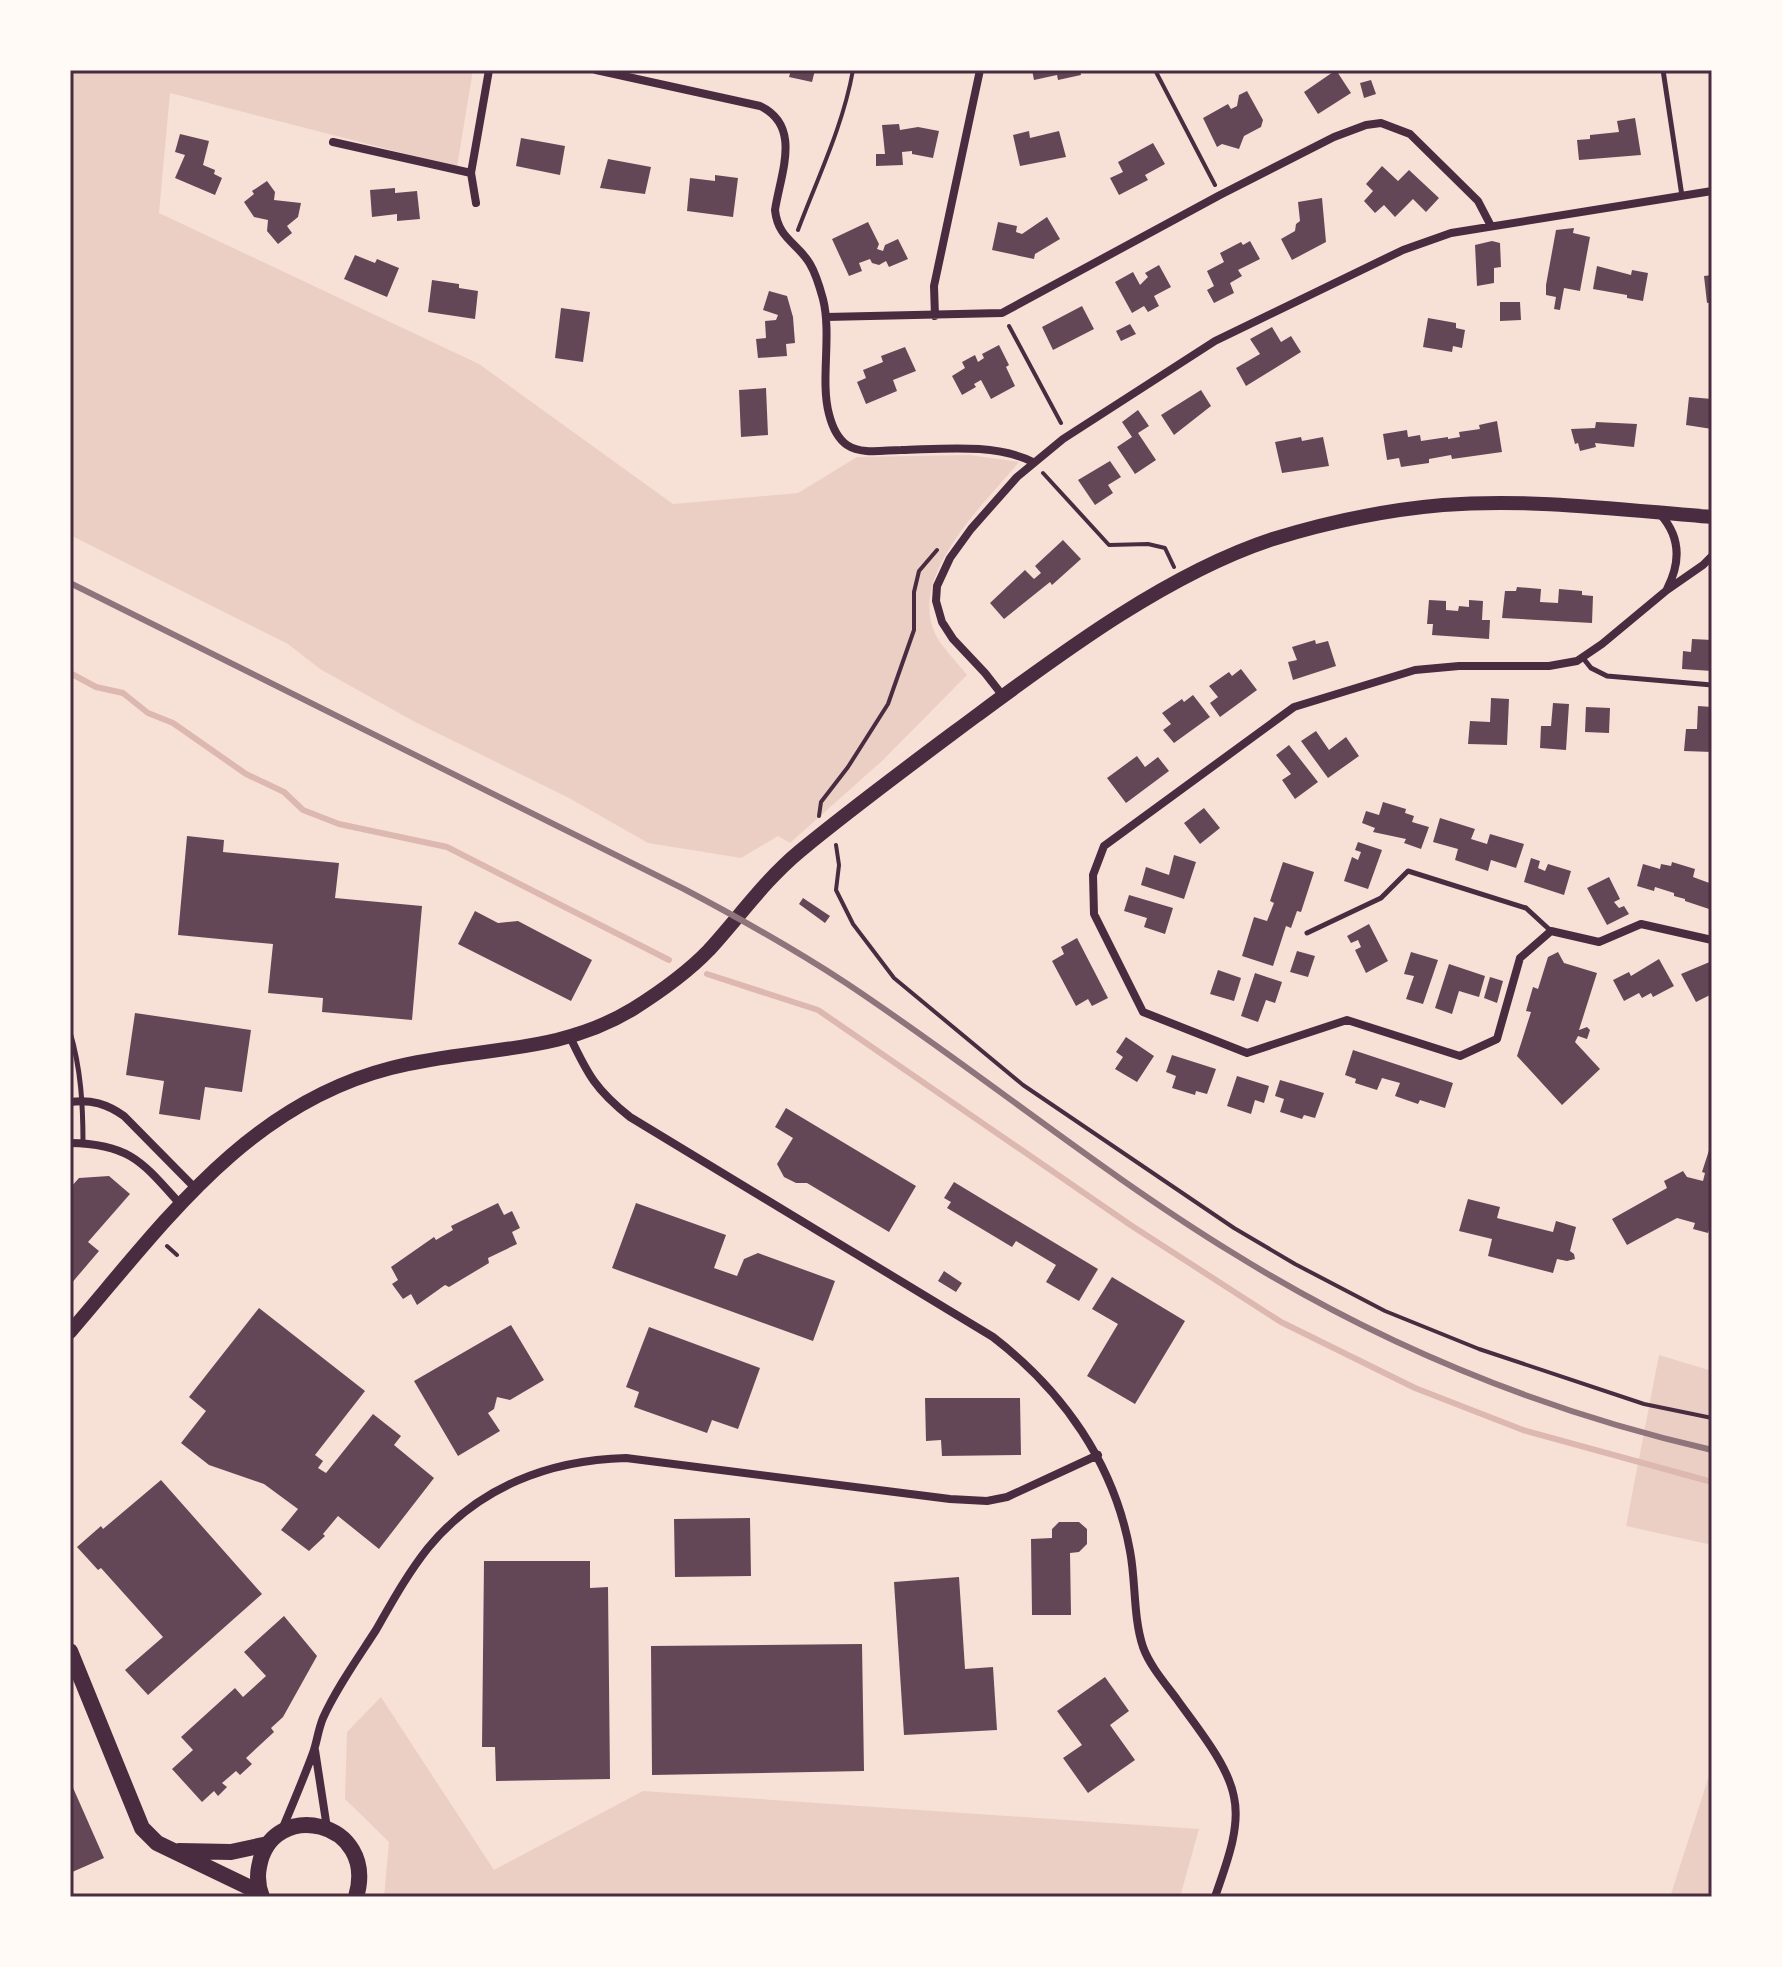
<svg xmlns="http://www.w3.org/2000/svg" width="1782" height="1967" viewBox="0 0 1782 1967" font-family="Georgia,serif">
	<rect width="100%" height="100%" fill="#f7e1d7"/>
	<path fill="#ebcfc5" d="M70,70H473L457,167L170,93L159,213L479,364L673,504L798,493L857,457L969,455L1019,462C985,503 910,573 934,631C940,646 957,662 967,675L883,760L790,843L778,836L741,858L648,843L569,798L415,722L320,669L288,644L70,535Z
		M1659,1355L1712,1371V1545L1626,1526Z
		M381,1697L494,1870L643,1791L1199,1829L1180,1897H384L389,1842L345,1799L347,1732Z
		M1712,1774V1897H1670L1709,1776Z"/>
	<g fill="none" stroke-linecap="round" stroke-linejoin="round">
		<path stroke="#dcb8b0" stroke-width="6" d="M70,673L96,687L123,693L148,713L173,723L246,774L284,792L303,810L339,824L447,847L669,960
			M707,974L818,1010L1132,1226L1281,1322L1415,1388L1523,1430L1712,1482"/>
	</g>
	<path fill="#644757" d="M791,70H815L812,82L789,77Z
		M1032,70H1080L1081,75L1058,80L1057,75L1034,80Z
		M1336,70L1351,93L1318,114L1304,92Z
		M1371,80L1376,94L1364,98L1360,83Z
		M1247,91L1263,120L1261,127L1244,136L1239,149L1222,144L1217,147L1203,118L1228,104L1231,109L1237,106L1239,95Z
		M1635,118L1641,155L1579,160L1577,140L1590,139V135L1619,132L1617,121Z
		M899,124L900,130L918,127L939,131L933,158L912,154V151L902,152L903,165L876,166V154H885L882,125Z
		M1029,131L1030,138L1059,131L1066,157L1020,166L1013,135Z
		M180,134L209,141L203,165L215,170L214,174L222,178L215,195L175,178L185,155L175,152Z
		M521,138L565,146L560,175L516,166Z
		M1153,143L1165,164L1145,175L1148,180L1119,195L1110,178L1123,172L1118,162Z
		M608,159L651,167L645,194L600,188Z
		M1382,166L1398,181L1409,170L1439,198L1426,212L1413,199L1395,217L1384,205L1375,213L1364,201L1373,191L1366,184Z
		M715,175L738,178L733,217L687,211L690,178L715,181Z
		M267,181L275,192L274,200L301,203L298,217L287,226L292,233L278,244L267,231L268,220L254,217L244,202L254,194L252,191Z
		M395,188V193L417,191L420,219L397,221V214L372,217L370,190Z
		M1322,198L1326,242L1292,260L1281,239L1295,231L1296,224L1300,221L1298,202Z
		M1047,217L1060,239L1035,254L1034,259L992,250L998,222L1017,226L1016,232L1022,234Z
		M868,222L879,244L877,249L883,251L885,245L898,239L908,259L889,267L886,261L879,265L872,263L870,259L859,263L862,271L849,276L832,239Z
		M1574,228L1573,233L1590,237L1580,291L1564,288L1560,310L1554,309L1556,297L1546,295V285L1556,230Z
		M1250,241L1260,259L1238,270L1242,276L1230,283L1234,293L1214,303L1207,290L1214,286L1207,271L1224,262L1220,253L1241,242L1243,245Z
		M1492,241L1500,243L1501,267L1494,268V283L1477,286L1475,245Z
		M355,255L375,263L377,259L399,268L387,297L344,279Z
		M1159,265L1171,287L1154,296L1159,306L1148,312L1144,306L1132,313L1115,282L1133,272L1140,285L1148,277L1145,273Z
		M1597,266L1631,275L1632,270L1648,273L1643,301L1627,298V295L1593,289Z
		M1712,275V302L1707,303L1704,276Z
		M432,280L459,284V288L478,291L475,319L428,312Z
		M769,291L787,296L793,317L795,343L786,344L787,356L758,358L756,339L766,338L765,321L776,320L778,315L763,310Z
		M1500,302H1520L1521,320L1500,321Z
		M1082,306L1094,329L1053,350L1042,327Z
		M561,308L590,312L583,362L555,358Z
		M1428,318L1456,323V328L1465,330L1462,348L1453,346L1452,352L1423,347Z
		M1130,324L1136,334L1121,341L1116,331Z
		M1272,327L1281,342L1291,336L1301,352L1246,386L1236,368L1260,354L1250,339Z
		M999,345L1009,365L1006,367L1015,386L991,399L981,380L974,384L976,387L962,395L952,376L965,368L962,362L975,355L978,362L984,358L982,354Z
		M905,347L916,371L893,380L897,391L866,404L857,382L866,378L863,370L883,362L881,356Z
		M766,388L768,435L741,437L739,390Z
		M1201,390L1211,406L1174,435L1161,415Z
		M1689,397L1712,399V429L1686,425Z
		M1138,410L1149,426L1138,433L1156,460L1135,474L1117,447L1132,437L1122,422Z
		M1497,421L1502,452L1452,459L1451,455L1429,459V463L1401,467L1399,458L1387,460L1383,434L1407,430L1408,437L1420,435L1421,441L1448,437V439L1460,437L1459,432L1480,429L1479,425Z
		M1596,422L1637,424L1634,447L1595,443L1596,447L1580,451L1578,443L1575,444L1571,429L1595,428Z
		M1301,437L1302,441L1323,437L1329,466L1282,473L1275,442Z
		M1110,461L1121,477L1108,485L1113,493L1095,505L1078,480Z
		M1063,540L1081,559L1052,585L1050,582L1004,619L990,603L1025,570L1034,579L1041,573L1035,566Z
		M1517,587L1541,589L1540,602L1558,603L1559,589L1582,591V595L1593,596L1592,623L1502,618L1505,591H1516Z
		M1429,600L1446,601V610L1458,611L1459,606L1469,607V600L1483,601L1482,620H1490L1489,639L1432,635L1433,624H1427Z
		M1692,639L1712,640V671L1682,669L1683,651L1691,652Z
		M1315,640L1316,644L1328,641L1336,666L1293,680L1288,662L1297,660L1292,647Z
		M1241,669L1257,690L1220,717L1210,703L1218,697L1209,686L1229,672L1232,676Z
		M1193,695L1210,717L1174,743L1163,730L1171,724L1162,713L1182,699L1184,702Z
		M1491,698L1509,699L1507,745L1468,744L1470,721L1490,722Z
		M1553,703L1569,704L1566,750L1540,748L1541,726H1551Z
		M1698,706L1712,707V752L1684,751L1686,729H1697Z
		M1586,707L1610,708L1609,733L1585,732Z
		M1316,731L1329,750L1346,737L1359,756L1328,778L1301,741Z
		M1289,745L1318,782L1295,799L1282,780L1291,774L1276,755Z
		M1137,756L1145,767L1158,757L1169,771L1126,803L1107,778Z
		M1383,802L1406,809L1405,813L1414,816L1412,822L1429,827L1421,849L1404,843L1406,839L1373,832L1375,828L1362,823L1366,811L1379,815Z
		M1204,808L1220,828L1200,844L1184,823Z
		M1440,818L1475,829L1471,839L1487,844L1490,834L1524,844L1516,868L1491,860L1488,871L1455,860L1458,849L1433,842Z
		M187,836L224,840L223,852L339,863L335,898L422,906L412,1020L322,1012L323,998L268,993L273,944L178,935Z
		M1358,842L1382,850L1368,889L1344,881L1352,857L1358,860L1361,852L1355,850Z
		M1174,855L1196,862L1184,899L1141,885L1146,867L1169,875Z
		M1531,858L1540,861L1538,868L1545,871L1548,864L1571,871L1564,895L1524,882Z
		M1283,862L1314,872L1301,912L1297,911L1291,928L1286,926L1273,966L1242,956L1254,917L1267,921L1274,903L1270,901Z
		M1672,862L1695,869L1693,877L1712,884V910L1685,901V899L1674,896V893L1655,887L1654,891L1637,886L1643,864L1660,869L1661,864L1671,866Z
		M1609,877L1620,899L1614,902L1619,908L1624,906L1629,914L1607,925L1587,888Z
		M1129,895L1173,908L1165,934L1144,927L1147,918L1124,911Z
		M803,898L830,916L825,923L799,904Z
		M475,911L498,923L518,921L592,960L571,1001L458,944Z
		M1369,924L1388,961L1366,973L1355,950L1361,947L1358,940L1351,943L1347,936Z
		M1077,938L1108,998L1092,1006L1088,999L1076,1006L1052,961L1064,954L1061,947Z
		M1297,951L1315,956L1308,977L1290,972Z
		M1411,952L1438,960L1423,1004L1406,999L1414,976L1404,974Z
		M1558,952L1564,963L1597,973L1579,1030L1587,1027L1590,1030L1587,1039L1578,1036L1575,1042L1600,1069L1562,1105L1517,1056L1531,1012L1526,1011L1533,987L1538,989L1548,957Z
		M1659,959L1674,986L1653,997L1651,993L1642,998L1639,993L1624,1001L1613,980L1629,972L1631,976Z
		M1712,961V994L1696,1002L1681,974Z
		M1449,964L1485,976L1479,997L1459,991L1452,1014L1435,1008Z
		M1218,970L1241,978L1234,1001L1210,994Z
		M1255,973L1282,982L1275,1003L1266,1000L1258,1022L1241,1016Z
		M1490,977L1503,981L1497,1003L1484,998Z
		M135,1013L251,1030L242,1092L205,1087L200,1120L159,1114L164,1081L126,1075Z
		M1126,1037L1154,1056L1137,1082L1115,1069L1123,1057L1116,1052Z
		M1353,1050L1453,1083L1445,1108L1420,1100L1418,1104L1395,1096L1400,1083L1382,1078L1377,1090L1355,1083L1356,1079L1345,1075Z
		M1172,1055L1216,1069L1207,1094L1196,1091L1195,1095L1172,1088L1176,1076L1166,1072Z
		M1237,1076L1269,1086L1264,1103L1255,1100L1251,1114L1227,1106Z
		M1280,1080L1324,1093L1315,1118L1304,1115L1302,1119L1280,1112L1284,1099L1275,1096Z
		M786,1108L916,1186L889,1232L807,1183H796L784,1177L777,1164L793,1138L775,1127Z
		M1712,1141V1228L1710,1227L1708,1233L1693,1229L1695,1223L1677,1218L1627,1245L1612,1219L1667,1188L1664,1181L1683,1171L1687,1177L1703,1181L1705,1173L1702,1172Z
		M109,1176L130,1194L88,1242L99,1251L70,1285V1188L79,1178Z
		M954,1182L1098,1269L1079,1301L1046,1282L1056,1265L1016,1241L1012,1247L947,1208L951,1202L944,1198Z
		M1468,1199L1500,1207L1497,1218L1553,1232L1556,1221L1576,1227L1570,1251L1574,1254L1575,1259L1567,1261L1557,1259L1553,1273L1488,1256L1492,1239L1459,1231Z
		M498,1203L504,1215L512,1211L520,1228L512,1232L517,1244L488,1258L489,1263L449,1287L445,1285L417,1305L411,1294L403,1299L392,1284L398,1280L391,1267L434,1237L436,1240L453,1230L451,1226Z
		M636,1203L726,1235L714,1268L737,1276L744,1259L758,1253L835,1281L813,1341L612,1268Z
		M944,1271L962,1283L956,1292L938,1281Z
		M1112,1277L1185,1321L1135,1404L1087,1376L1118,1324L1092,1309Z
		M259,1308L365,1391L315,1455L323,1461L318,1468L326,1473L373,1414L401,1436L394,1445L434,1478L379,1549L338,1516L323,1534L325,1536L309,1551L281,1530L298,1509L264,1484L209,1465L181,1443L206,1411L189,1397Z
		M511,1325L544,1380L510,1400L497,1397L494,1409L488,1413L500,1431L458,1456L414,1381Z
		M649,1327L760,1368L738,1429L712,1420L707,1433L634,1407L639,1392L626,1387Z
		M925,1398H1020L1021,1455L942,1456L941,1440L926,1441Z
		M161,1480L262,1594L148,1695L125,1670L163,1637L101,1568L98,1570L77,1547L101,1526L103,1529Z
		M750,1518L751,1576L675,1577L674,1519Z
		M1059,1522H1079L1087,1529V1544L1079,1552L1070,1553L1071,1615H1032L1031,1539L1052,1538V1529Z
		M484,1561H590V1588L608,1587L610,1779L496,1781L495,1747H482Z
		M959,1577L965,1669L993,1667L997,1730L904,1735L894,1582Z
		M284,1616L317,1656L283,1717L271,1728L274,1732L246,1758L252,1764L240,1775L236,1771L222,1783L227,1787L218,1796L214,1791L202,1802L172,1769L193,1750L181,1737L235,1688L243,1697L266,1676L244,1652Z
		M862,1644L864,1771L652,1775L651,1646Z
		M1105,1677L1129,1711L1110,1725L1135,1760L1088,1793L1063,1758L1082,1745L1057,1711Z
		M70,1781L104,1858L70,1873Z"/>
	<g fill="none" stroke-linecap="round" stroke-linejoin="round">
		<path stroke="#4a2c40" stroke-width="4" d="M1155,70L1215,185
			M798,230C818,177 843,126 853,70
			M1009,326L1061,423
			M1043,473L1109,545L1148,544L1165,548L1174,567
			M819,816L821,802L848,767L888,704L914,630V592L919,571L937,550
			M836,845L839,865L836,890L853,924L894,978L1023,1085L1234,1228L1295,1264L1385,1311L1479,1349L1644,1404L1712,1418
			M167,1246L177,1255"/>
		<path stroke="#4a2c40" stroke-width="5" d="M1663,70L1682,196
			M1583,658L1591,668L1607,676L1712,685
			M1307,933L1381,898L1408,871L1526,908L1551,931
			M70,1032C81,1069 83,1105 83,1143"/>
		<path stroke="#4a2c40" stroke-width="8" d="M596,70L760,106C802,126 781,172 775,210C778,239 798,243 810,264C816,274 820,288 823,299C832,335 820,381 829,414C832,426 837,438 847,445C862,455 884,450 901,450C943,449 995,443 1033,462
			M333,142L471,173
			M476,203L471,173L489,70
			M935,316L934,286L980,70
			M826,317L1002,313L1220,195L1334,137L1366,125L1381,123L1410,134L1478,201L1491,226
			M1660,514C1681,537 1681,562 1667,589
			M1712,556L1703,565L1667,590L1602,644L1577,661L1549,666H1459L1415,670L1294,707L1104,846L1093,875L1094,914L1143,1012L1247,1053L1347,1020L1460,1056L1497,1039L1520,958L1551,931L1599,942L1641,924L1712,940
			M1003,696L985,673L953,639L942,622L936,601L937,586L950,558L971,529L1017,477L1063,439L1215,341L1403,250L1451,233L1712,191
			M570,1037C588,1075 596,1090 630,1117L993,1337C1063,1391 1114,1463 1130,1551C1136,1582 1133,1617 1143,1647C1150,1666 1164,1682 1176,1698C1195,1725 1228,1764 1234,1797C1241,1829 1225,1867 1215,1897
			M70,1102C91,1099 107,1104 124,1116L196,1189
			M70,1143C131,1144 143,1163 181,1205
			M315,1750L327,1828
			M281,1832C292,1806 303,1780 313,1753C317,1742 318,1730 323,1718C337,1687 358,1658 376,1630C392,1602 408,1573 428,1548C478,1487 549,1460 626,1458L950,1499L987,1501L1007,1497L1098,1455"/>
		<path stroke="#4a2c40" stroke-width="14" d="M70,1332C163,1224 246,1105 391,1068C475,1046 556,1056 633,1009C660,992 687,973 709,950C740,916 765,880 800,851C857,804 917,760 976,716C1064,651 1169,573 1273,539C1328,522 1385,510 1443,505C1532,498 1623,510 1712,517"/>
		<path stroke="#4a2c40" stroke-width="16" d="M70,1651L142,1828L157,1843L259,1892
			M179,1851L231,1852L268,1844
			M262,1897C258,1887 257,1877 259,1867C271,1797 379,1820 356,1897"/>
		<path stroke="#8f747c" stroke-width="6" d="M70,583L684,889C739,918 794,949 846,983C977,1070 1099,1171 1233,1253C1381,1345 1542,1411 1712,1450"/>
	</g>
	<rect width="1782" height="1967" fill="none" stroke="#fffaf5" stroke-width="144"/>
	<rect x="72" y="72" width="1638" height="1823" fill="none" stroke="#4a2c40" stroke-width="3"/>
</svg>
